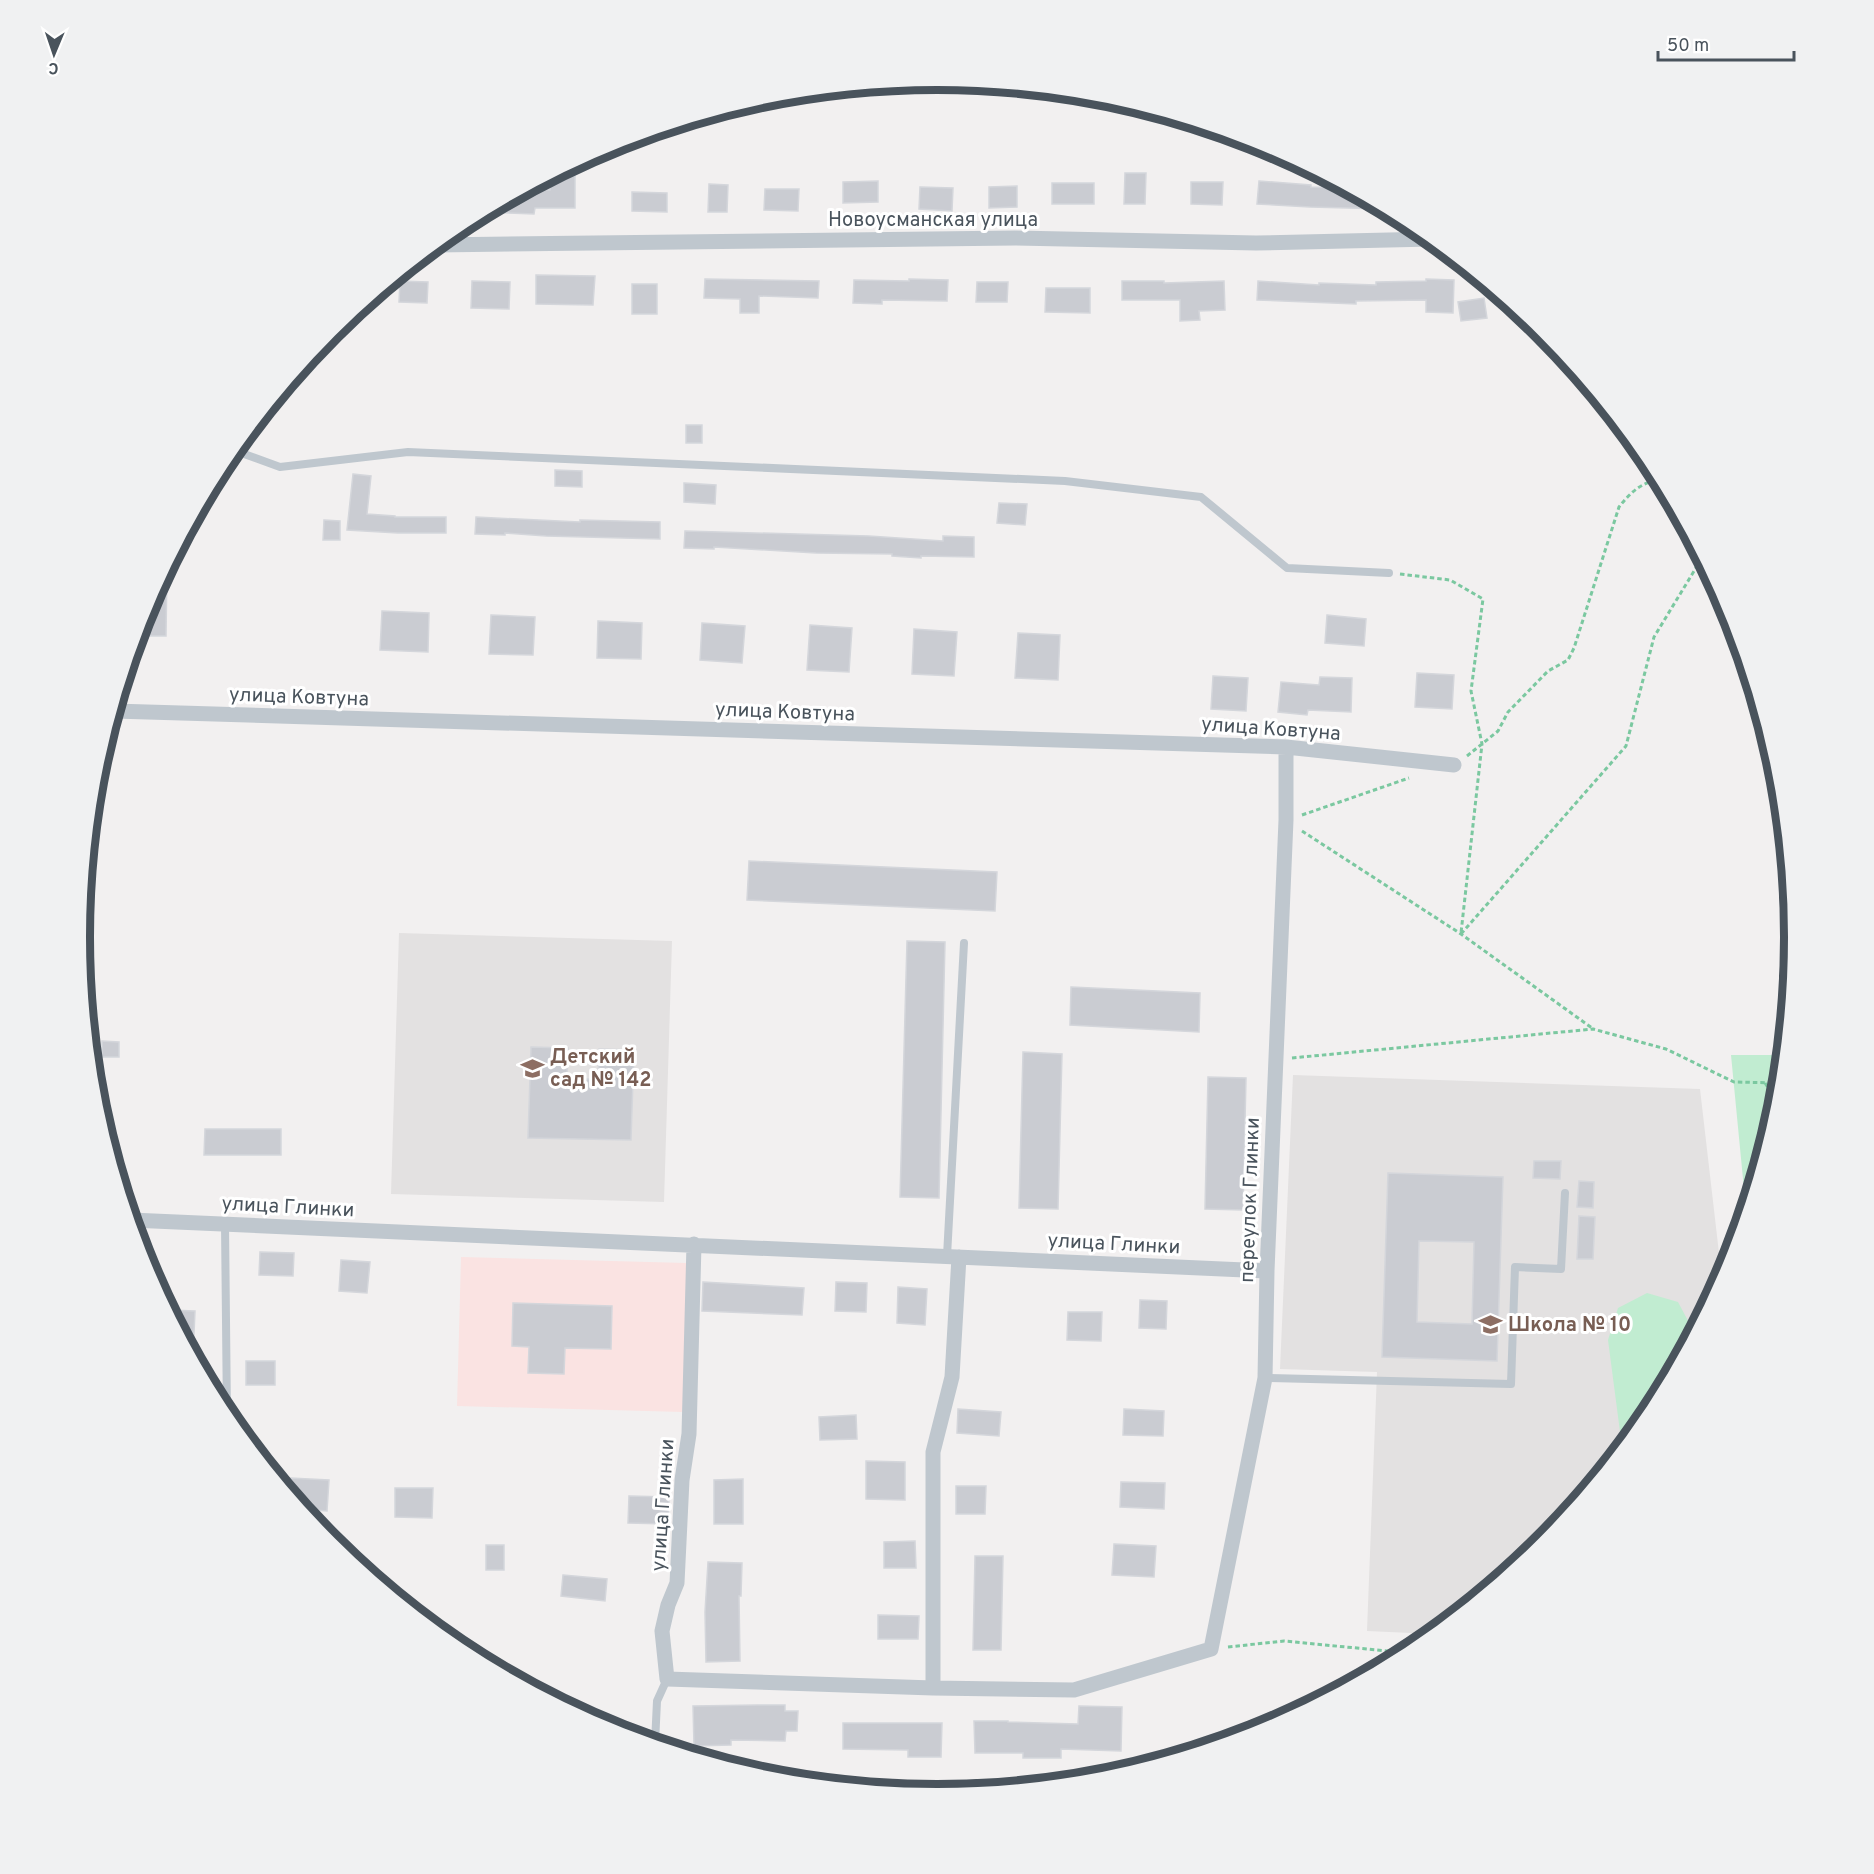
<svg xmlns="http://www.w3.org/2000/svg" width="1874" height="1874" viewBox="0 0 1874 1874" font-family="Overpass,sans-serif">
	<rect width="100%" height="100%" fill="#f2f0f0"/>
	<path fill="#e3e1e1" d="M399,933L672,941L664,1202L391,1194Z
		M1293,1075L1700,1089L1722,1279L1650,1414L1543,1544L1433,1634L1367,1631L1377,1372L1280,1369Z"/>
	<path fill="#fae3e2" d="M461,1257L687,1263L683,1412L457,1406Z"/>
	<path fill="#c1ecd1" d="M1731,1055H1783L1778,1105L1746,1210Z
		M1647,1293L1678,1302L1694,1332L1650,1414L1622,1447L1608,1340L1618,1308Z"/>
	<path fill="#caccd2" stroke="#d4d6db" stroke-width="1.5" fill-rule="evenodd" d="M1125,173H1146L1145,204H1124Z
		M550,176H575V208H535L534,214L483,212L526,189L550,190Z
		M878,181V202L843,203V182Z
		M1259,181L1311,185V187L1346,188L1385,209L1310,207L1257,204Z
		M1191,182H1223L1222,205L1191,204Z
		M1052,183H1094V204H1052Z
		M709,184L728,185L727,212H708Z
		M1017,186V207L989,208V187Z
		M920,187L953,188L952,211L919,209Z
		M765,189H799L798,211L764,210Z
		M632,192L667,193V212L632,211Z
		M536,275L595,276L593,305L536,304Z
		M705,279L819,281L818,298L759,296V313H740V299L704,298Z
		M909,279L948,280L947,301L882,300V304L853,303L854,280L909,281Z
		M1426,279L1454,280L1453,313L1426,312V300L1356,301V304L1257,300L1258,281L1319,285V283L1376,285V282L1426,281Z
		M400,281L428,282L427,303L399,302Z
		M472,281L510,282L509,309L471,308Z
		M1122,281H1164V283L1224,281L1225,310L1199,311L1200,320L1180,321V300H1122Z
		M977,282H1008L1007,302H976Z
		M632,284H657V314H632Z
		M1046,288H1090V313L1045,312Z
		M1484,298L1487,318L1461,321L1458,302Z
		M686,425H702V443H686Z
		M555,470L582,471V487L555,486Z
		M353,474L371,476L367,514L395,516V517H446V533H398L347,530Z
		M684,483L716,485L715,504L684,502Z
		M999,503L1027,504L1025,525L997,523Z
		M476,517L580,522V520L660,522V539L546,536L505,533V535L475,534Z
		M324,520L340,521V540H323Z
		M685,531L869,536L943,541V536L974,537V557L921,556V558L892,556V554L816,553L714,547V549L684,548Z
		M167,568L166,636H137L145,609Z
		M382,611L429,613L428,652L380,650Z
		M491,615L535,617L533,655L489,654Z
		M1327,615L1366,619L1364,646L1325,643Z
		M598,621L642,623L641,659L597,658Z
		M702,623L745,626L742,663L700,660Z
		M810,625L852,628L849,672L807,670Z
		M914,629L957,632L954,676L912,674Z
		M1018,633L1060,635L1058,680L1015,678Z
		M1417,673L1454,675L1452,709L1415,707Z
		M1213,676L1248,678L1246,711L1211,709Z
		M1320,677L1352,678L1351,712L1308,710L1307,715L1278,712L1281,682L1319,685Z
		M749,861L997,872L995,911L747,900Z
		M907,941L945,942L939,1198L900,1197Z
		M1071,987L1200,993L1199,1032L1070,1025Z
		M102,1041L119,1042V1057H102Z
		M531,1047L568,1048L567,1079H598L599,1049L634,1050L631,1140L528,1138Z
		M1023,1052L1062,1054L1058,1209L1019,1208Z
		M1208,1077L1246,1078L1243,1210L1205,1209Z
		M205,1129H281V1155H204Z
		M1534,1161H1561L1560,1179L1533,1178Z
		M1388,1173L1503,1177L1497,1361L1382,1357ZM1419,1241L1474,1242L1472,1324L1417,1322Z
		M1579,1181L1594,1182L1593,1208L1577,1207Z
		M1579,1216L1595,1217L1593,1259H1577Z
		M260,1252L294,1253L293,1276L259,1275Z
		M341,1260L370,1262L367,1293L339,1291Z
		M703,1282L804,1288L802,1315L702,1311Z
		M836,1282L867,1283L866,1312L835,1311Z
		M898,1287L927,1289L925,1325L897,1323Z
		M1140,1300L1167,1301L1166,1329L1139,1328Z
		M513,1303L612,1306L611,1349L565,1348L564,1374L528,1373L529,1347L512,1346Z
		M169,1310L195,1311L193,1356L191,1351Z
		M1068,1312H1102L1101,1341L1067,1340Z
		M246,1361H275V1385H246Z
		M958,1409L1001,1412L999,1436L957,1433Z
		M1124,1409L1164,1411L1163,1436L1123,1435Z
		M856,1415L857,1439L820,1440L819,1417Z
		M866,1461L905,1462V1500L866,1499Z
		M290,1478L329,1480L327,1511L303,1509L289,1493Z
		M743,1479V1524H714V1480Z
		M1121,1482L1165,1483L1164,1509L1120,1507Z
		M956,1486H986L985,1514H956Z
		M395,1488H433L432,1518L395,1517Z
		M629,1496L669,1497L668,1524L628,1523Z
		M915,1541L916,1568H884V1542Z
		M1114,1544L1156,1546L1154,1577L1112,1575Z
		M486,1545H504V1570H486Z
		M975,1556H1003L1001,1650H973Z
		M708,1562L742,1563L741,1596H739L740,1661L706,1662L705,1612Z
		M563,1575L607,1579L605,1601L561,1596Z
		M878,1615L919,1616L918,1639H878Z
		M758,1705H785V1711H798L797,1731H786L785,1741L731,1740V1745L694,1746L693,1706Z
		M1079,1706L1122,1707L1121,1751L1061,1749V1758H1023V1753H975L974,1721H1008V1722L1078,1724Z
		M843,1723H942L941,1757H908V1750L843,1749Z"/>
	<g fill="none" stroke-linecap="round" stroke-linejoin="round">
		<path stroke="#7bc8a0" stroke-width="3" stroke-dasharray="4.5 3" stroke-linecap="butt" d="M1400,574L1450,580L1483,599L1471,691L1482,744L1461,933
			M1467,756L1498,731L1508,712L1548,671L1568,660L1574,648L1619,507C1629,494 1642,481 1660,480
			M1302,815L1409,778
			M1302,831L1461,934L1592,1028
			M1461,934L1626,746L1654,637L1702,558
			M1292,1058L1593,1029L1666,1049L1734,1082L1780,1083
			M1765,1083L1778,1103
			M1228,1647L1284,1641L1408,1653"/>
		<path stroke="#bfc7ce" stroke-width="8" d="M233,450L280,467L408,452L1065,481L1201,497L1287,568L1389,573
			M225,1224L227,1417
			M947,1256L964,943
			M1265,1378L1511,1384L1515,1267L1561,1269L1565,1193
			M655,1743L657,1701L667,1679"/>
		<path stroke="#bfc7ce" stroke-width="15" d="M435,245L1015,238L1256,243L1432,239
			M114,711L1286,747L1454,765
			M131,1220L1267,1271
			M694,1244L689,1434L682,1480L677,1583L668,1605L662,1631L667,1679L933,1688L1074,1690L1211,1649L1265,1378L1267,1271L1286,820V747
			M933,1688V1452L952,1377L959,1257"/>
	</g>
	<defs>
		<symbol id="school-bare" viewBox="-9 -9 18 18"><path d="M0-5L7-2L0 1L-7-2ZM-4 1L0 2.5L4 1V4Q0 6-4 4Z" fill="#8d6e63" stroke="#fff" stroke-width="2.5" paint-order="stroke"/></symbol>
	</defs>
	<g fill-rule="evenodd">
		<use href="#school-bare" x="516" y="1052" width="33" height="33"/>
		<use href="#school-bare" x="1474" y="1308" width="33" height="33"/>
	</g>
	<g text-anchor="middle" stroke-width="6" stroke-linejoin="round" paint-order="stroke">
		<g font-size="20" fill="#49535c" stroke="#fff">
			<text x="933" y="226">Новоусманская улица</text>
			<text transform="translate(299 696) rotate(2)" y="7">улица Ковтуна</text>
			<text transform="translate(785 711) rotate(2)" y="7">улица Ковтуна</text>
			<text transform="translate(1271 728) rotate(4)" y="7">улица Ковтуна</text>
			<text transform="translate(1249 1200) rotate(-88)" y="7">переулок Глинки</text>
			<text transform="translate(288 1206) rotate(3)" y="7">улица Глинки</text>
			<text transform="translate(1114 1243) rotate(3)" y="7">улица Глинки</text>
			<text transform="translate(662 1505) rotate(-86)" y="7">улица Глинки</text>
		</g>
		<g font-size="20" font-weight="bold" fill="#785e54" stroke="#fff" text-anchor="start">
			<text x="550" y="1063">Детский<tspan x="550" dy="23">сад № 142</tspan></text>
			<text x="1508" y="1331">Школа № 10</text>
		</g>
	</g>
	<path d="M0 0H1874V1874H0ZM90 937a847 847 0 1 1 1694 0a847 847 0 1 1-1694 0Z" fill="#f0f1f2" fill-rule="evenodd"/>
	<path fill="none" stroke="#49535c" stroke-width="8" d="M90 937a847 847 0 1 1 1694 0a847 847 0 1 1-1694 0Z"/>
	<g transform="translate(54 54) rotate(182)" stroke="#ffffff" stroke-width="4.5" paint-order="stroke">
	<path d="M0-4.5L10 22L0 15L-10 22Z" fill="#49535c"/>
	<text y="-9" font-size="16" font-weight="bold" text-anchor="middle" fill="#49535c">С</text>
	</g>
	<path d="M1658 51v9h136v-9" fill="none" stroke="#49535c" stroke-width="3"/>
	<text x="1667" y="51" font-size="18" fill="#49535c" stroke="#ffffff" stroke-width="4.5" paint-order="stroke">50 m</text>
</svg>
